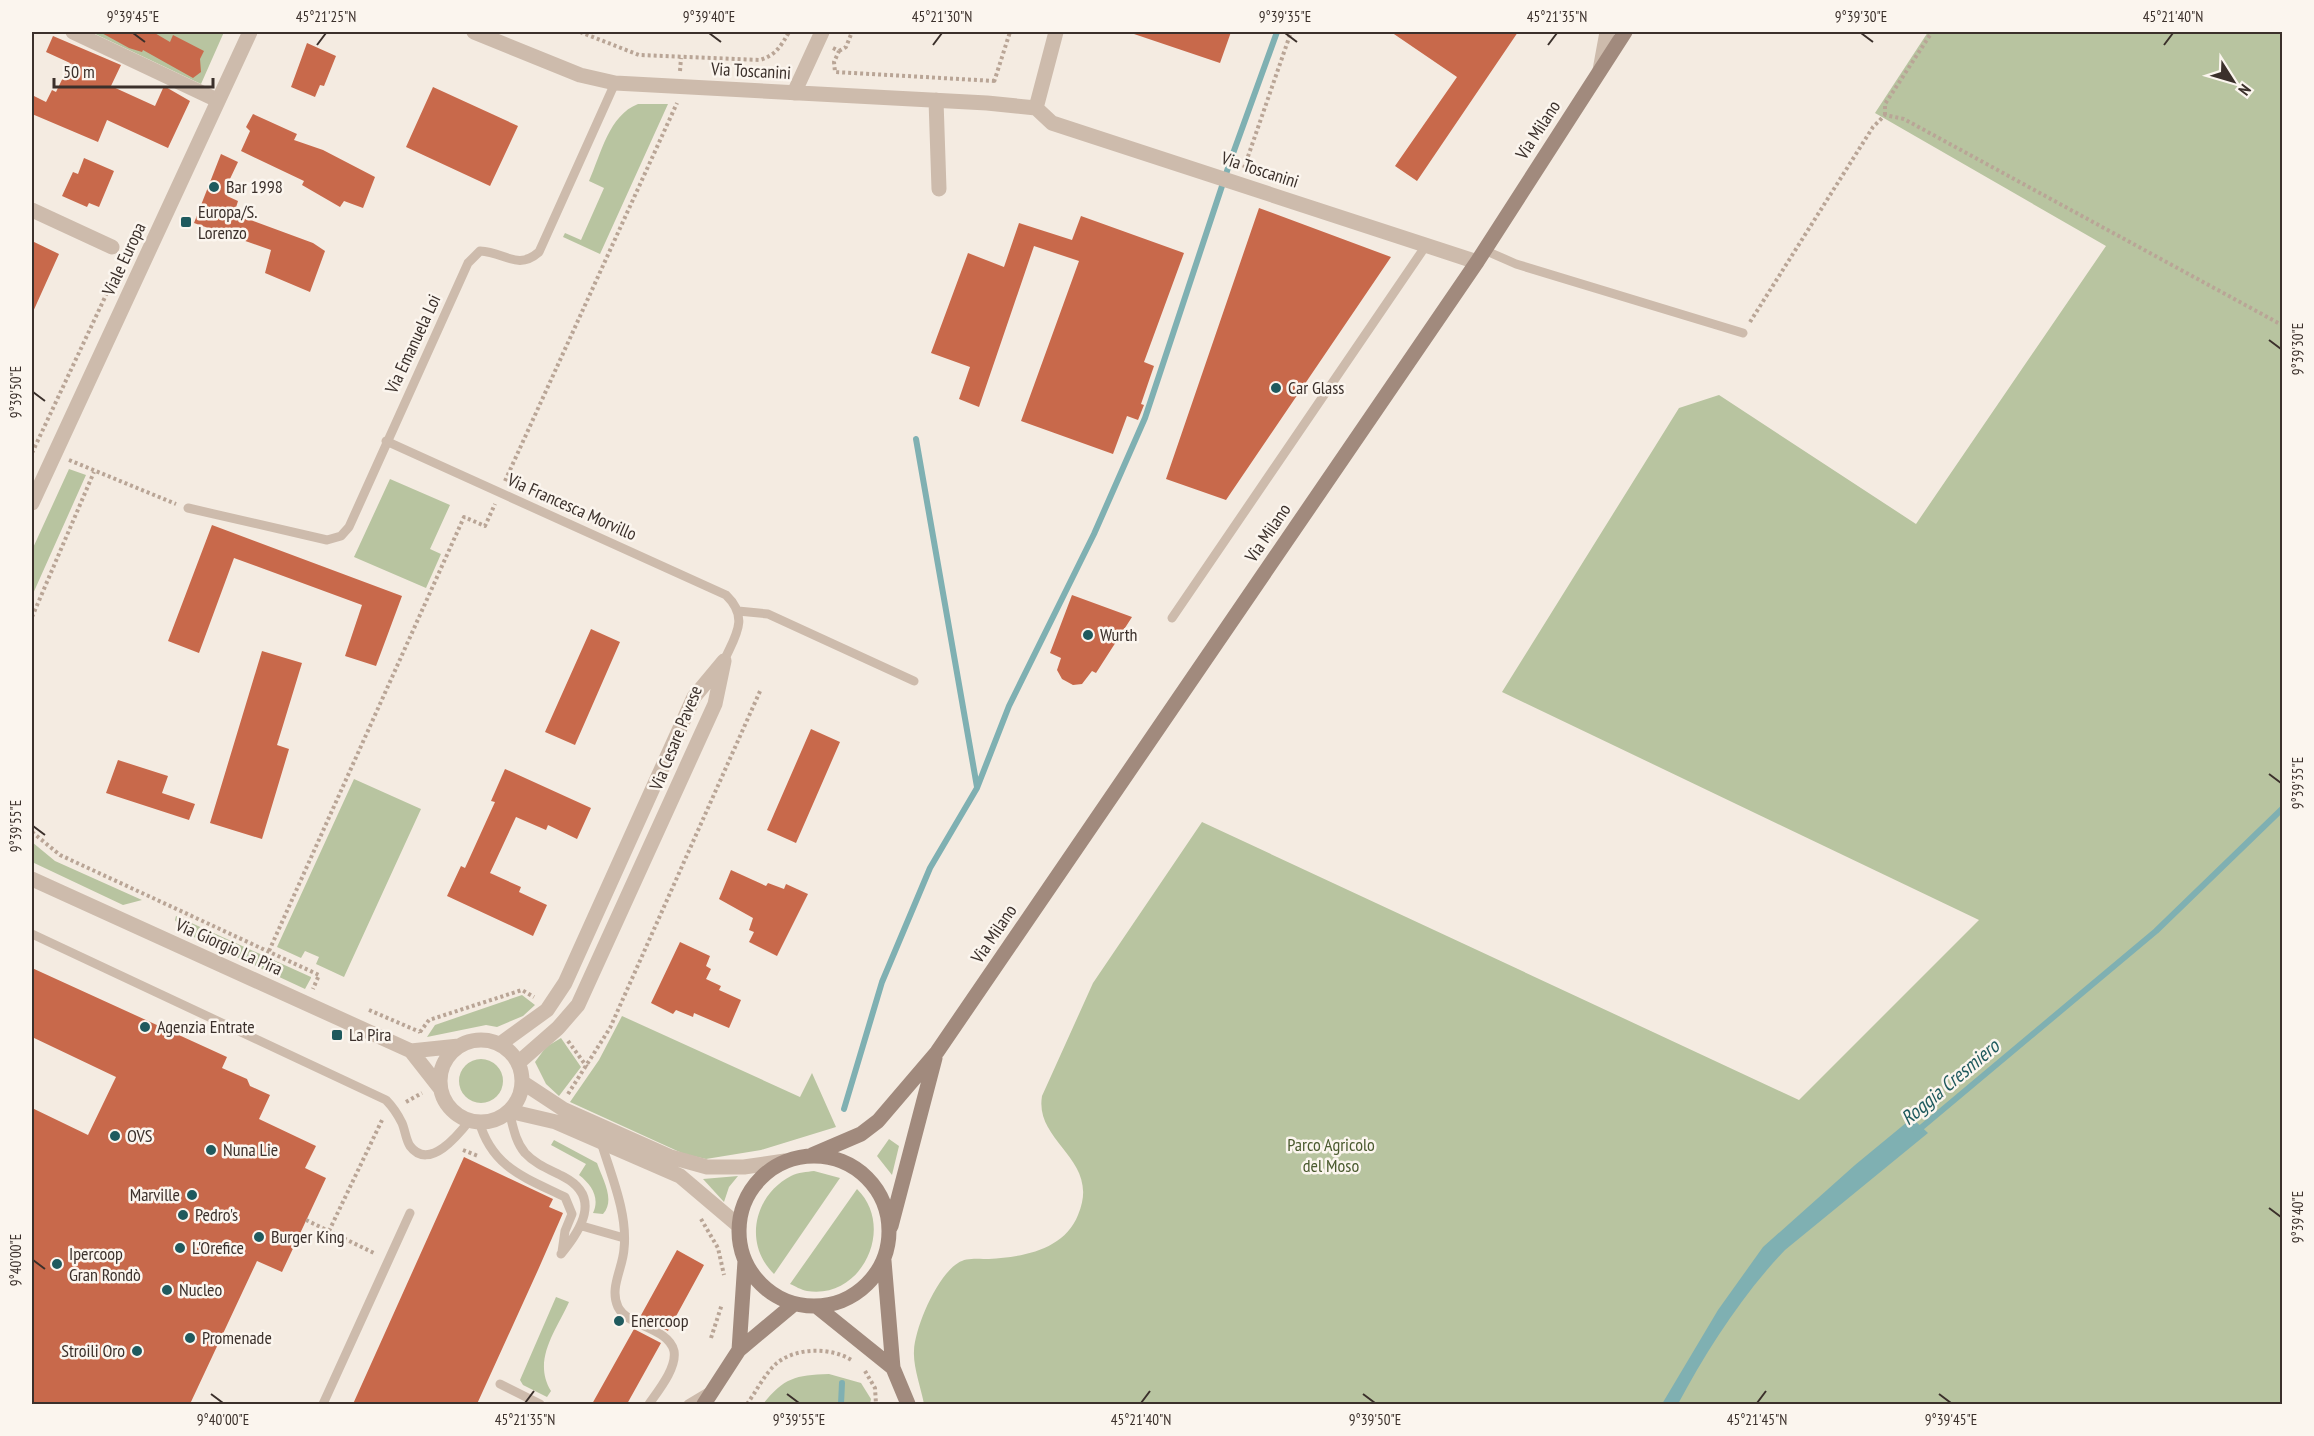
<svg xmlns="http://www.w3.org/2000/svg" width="2314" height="1436" viewBox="0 0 2314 1436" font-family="'PT Sans Narrow',sans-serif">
	<rect width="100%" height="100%" fill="#f4ebe1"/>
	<path fill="#b8c4a0" d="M91,32H224L201,84Z
		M1928,32H2282V1404H924C921,1388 913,1367 914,1351C915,1327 937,1276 958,1263C966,1257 980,1259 989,1259C1023,1257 1064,1250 1078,1215C1102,1159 1034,1143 1042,1096L1093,983L1202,822L1799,1100L1979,920L1502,692L1679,408L1719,395L1916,524L2106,246L1875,113Z
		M638,104H668L600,254L563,237L565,233L581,240L604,188L589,181C601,154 609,115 638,104Z
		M69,469L86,475L32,596V550Z
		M390,479L450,505L430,549L441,554L426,588L354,557Z
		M354,779L421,809L344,977L316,964L319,957L305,951L301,958L277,947Z
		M32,842L55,861L142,900L123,905L32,862Z
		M176,916L311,977V978L305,989L183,932L175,920Z
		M522,995L535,1005L523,1016L497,1027L486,1025L427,1037L435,1025Z
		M622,1016L800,1097L812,1073L836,1127L761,1150L706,1159L684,1154L570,1102L599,1060Z
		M561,1038L581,1067L559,1096L546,1084L535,1062L546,1047Z
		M459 1081a22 22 0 1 1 44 0a22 22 0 1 1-44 0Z
		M889,1139L899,1146L892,1175L877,1156Z
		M554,1140L597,1163C602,1178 616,1200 603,1214L593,1213C600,1198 592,1185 579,1175L586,1164L551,1145Z
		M814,1171L840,1178L774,1274C743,1244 754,1195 791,1176C798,1172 807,1172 814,1171Z
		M738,1176L729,1187L724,1202L703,1179Z
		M857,1189C896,1227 862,1300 807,1291C801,1290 795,1286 790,1284Z
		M556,1297L569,1302C556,1331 532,1360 551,1391L547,1397L523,1385L520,1380Z
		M829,1374L861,1383L871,1399L870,1404H763C784,1378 795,1375 829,1374Z"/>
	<path fill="#7fb0b2" d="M1912,1118L1928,1133L1785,1250C1742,1295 1707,1350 1678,1404H1662L1718,1310L1763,1247L1855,1165Z"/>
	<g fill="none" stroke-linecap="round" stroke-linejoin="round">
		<path stroke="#7fb0b2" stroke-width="6" d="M916,439L977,787
			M844,1109L882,982L930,868L977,788L1009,706L1094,534L1145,418L1231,159L1277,32
			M1916,1132L2156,931L2282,809
			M841,1404L842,1383"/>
	</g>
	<path fill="#c8694b" d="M100,32H153L170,42L173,35L204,51L200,59L201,72L193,78L143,50L142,52L129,48Z
		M1135,32H1231L1220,63L1134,34Z
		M1391,32H1518L1417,181L1395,166L1457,77Z
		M53,36L121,65L111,86L155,106L164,86L190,101L168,148L107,120L98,142L32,114V95L46,102L52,90L56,92L70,63L46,52Z
		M307,43L336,56L324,86L320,85L315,97L291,87Z
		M433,87L518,126L490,186L406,147Z
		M253,114L297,134L294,140L323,150L375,177L363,208L344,201L340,207L302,185L304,181L241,151L250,131L246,127Z
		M221,154L238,162L229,181L233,183L227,196L238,201L234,214L313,243L325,251L310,292L265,273L271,250L194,223Z
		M84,158L114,171L99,207L89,203L87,207L62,196L73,172L78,174Z
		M1259,208L1391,257L1226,500L1166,479Z
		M1081,216L1184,253L1144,362L1154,366L1141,404L1144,405L1138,420L1127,416L1113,454L1021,421L1079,261L1034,246L979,407L959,399L970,367L931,353L968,253L1004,267L1019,223L1072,240Z
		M32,241L59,254L32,314Z
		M212,525L402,596L376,666L345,656L362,605L234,558L199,653L168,641Z
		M1072,595L1132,617L1096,673L1092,671L1082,684L1073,685L1062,679L1057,670L1061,658L1050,653Z
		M591,629L620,642L575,745L545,732Z
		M262,651L302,663L277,745L289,749L262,839L210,823Z
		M811,729L840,742L796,843L767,830Z
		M118,760L168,776L162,793L195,804L189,820L106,793Z
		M505,769L591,808L577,839L548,825L546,830L516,817L490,873L521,887L519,892L547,905L533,936L447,896L461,866L465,868L495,802L491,801Z
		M731,870L766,886L768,883L784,889L786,884L808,894L777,956L749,942L754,932L749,930L753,918L719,899Z
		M680,942L710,956L706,966L711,969L706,979L721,986L719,990L741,1000L729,1028L694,1013L693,1017L676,1010L673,1014L651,1003Z
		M32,968L227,1057L222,1068L247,1079L250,1086L270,1095L259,1119L316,1146L305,1168L326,1178L282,1272L257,1261L190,1404H32V1108L88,1135L116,1077L32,1037Z
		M464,1157L553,1199L549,1207L563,1213L538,1270L477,1404H353Z
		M677,1250L704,1265L668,1331L640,1317Z
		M634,1329L661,1343L627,1404H592Z"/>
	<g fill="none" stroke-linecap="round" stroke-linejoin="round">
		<path stroke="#b9a596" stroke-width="4" stroke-dasharray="3 3" stroke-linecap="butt" d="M580,32L639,55L760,60C776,55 781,46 789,32
			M833,48L839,51L834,62L835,72L995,81
			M839,51L846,47L852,32
			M680,71L681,58
			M994,82L1010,32
			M1885,115V104L1932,32
			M1244,168L1291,32
			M1750,322L1873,127L1885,115L1904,119L2282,325
			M32,453L121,263
			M69,460L176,504
			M505,481L677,103
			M32,617L94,472
			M32,832L60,855L319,975L313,989
			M269,951L464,517L485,526L495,504
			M369,1010L420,1032
			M420,1032L429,1020L522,990L534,997
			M568,1041L587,1067
			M568,1094L610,1028L761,689
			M406,1102L422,1093
			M463,1150L478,1156
			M701,1219L718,1248L724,1275
			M306,1220L376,1254
			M329,1231L383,1118
			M711,1338L722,1304
			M865,1371L875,1388L876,1404
			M747,1404C756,1392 765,1373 777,1363C797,1347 832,1347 853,1361"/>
		<path stroke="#cdbbac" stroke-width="9" d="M1484,250L1516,264L1743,333
			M386,441L726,595C750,618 735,636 724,661
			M188,508L327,540L341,536L349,527L468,263L480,251C505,252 517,271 539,252L615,83
			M738,611L768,614L914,681
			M1172,618L1427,244
			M32,934L386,1100C393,1107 398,1115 402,1123C405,1130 406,1140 410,1146C429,1172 459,1134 470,1120
			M509,1111C513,1126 515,1141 525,1153C536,1165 551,1170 564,1177C602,1197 581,1230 561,1254
			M479,1121C492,1168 526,1178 565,1197L572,1214L565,1231L562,1252
			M601,1142C611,1175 628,1214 624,1249C623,1268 609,1288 618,1307C628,1327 668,1327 674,1351C677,1368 658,1391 649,1404
			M582,1226L624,1238
			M500,1384L540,1404
			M323,1404L410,1213
			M688,1404L708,1392"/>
		<path stroke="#cdbbac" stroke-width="15" d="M73,32L217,100
			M474,32L580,75L615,83L987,103L1036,108L1052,123L1477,262
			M1600,70L1607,32
			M794,93L822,32
			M936,100L939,189
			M1036,108L1056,32
			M32,210L112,247
			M32,879L411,1051L440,1088
			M440 1081a41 41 0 1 1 82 0a41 41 0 1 1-82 0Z
			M500,1044L547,1010L565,983L694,697L724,661L715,704L578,1005L558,1028L518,1063
			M411,1051L459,1046
			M522,1082L563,1109L671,1157L707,1167H744L785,1161
			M509,1111L556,1122L680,1176L739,1226"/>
		<path stroke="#cdbbac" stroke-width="15" d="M32,503L250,32"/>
		<path stroke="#a18a7d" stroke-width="15" d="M812,1155L861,1134L878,1121L937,1052L1477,262L1625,32
			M739 1231a75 75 0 1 1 150 0a75 75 0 1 1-150 0Z
			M891,1226L935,1058
			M884,1261L893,1368L908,1404
			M816,1306L893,1368
			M739,1350L745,1261
			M704,1404L739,1350L794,1304"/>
	</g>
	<path fill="none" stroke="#3b302b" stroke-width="2" d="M133,33L145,42M709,33L721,42M1285,33L1297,42M1861,33L1873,42M317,45L326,33M933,45L942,33M1548,45L1557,33M2164,45L2173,33M2269,340L2281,349M33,392L45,401M2269,774L2281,783M33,826L45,835M2269,1208L2281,1217M33,1260L45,1269M211,1394L223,1403M787,1394L799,1403M1363,1394L1375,1403M1939,1394L1951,1403M525,1403L534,1391M1141,1403L1150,1391M1757,1403L1766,1391"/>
	<g fill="#1f5a5e" stroke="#fbf5ee" stroke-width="2">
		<circle cx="214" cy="187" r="6"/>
		<rect x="180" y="216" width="12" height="12" rx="3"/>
		<circle cx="1276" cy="388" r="6"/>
		<circle cx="1088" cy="635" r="6"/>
		<circle cx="145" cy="1027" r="6"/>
		<rect x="331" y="1029" width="12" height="12" rx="3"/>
		<circle cx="115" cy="1136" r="6"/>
		<circle cx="211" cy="1150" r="6"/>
		<circle cx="192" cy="1195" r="6"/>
		<circle cx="183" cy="1215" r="6"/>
		<circle cx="259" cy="1237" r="6"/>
		<circle cx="180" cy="1248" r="6"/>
		<circle cx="57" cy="1264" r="6"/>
		<circle cx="167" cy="1290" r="6"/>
		<circle cx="619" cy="1321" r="6"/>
		<circle cx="190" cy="1338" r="6"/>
		<circle cx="137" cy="1351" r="6"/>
	</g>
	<g text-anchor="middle" stroke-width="5" stroke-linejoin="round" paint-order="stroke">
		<g font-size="18" fill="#3b302b" stroke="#fbf5ee">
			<text transform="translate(751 71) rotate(3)" y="6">Via Toscanini</text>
			<text transform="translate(1538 130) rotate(-57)" y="6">Via Milano</text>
			<text transform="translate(1260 170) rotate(18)" y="6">Via Toscanini</text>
			<text transform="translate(124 259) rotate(-65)" y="6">Viale Europa</text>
			<text transform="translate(413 344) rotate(-65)" y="6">Via Emanuela Loi</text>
			<text transform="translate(572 507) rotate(24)" y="6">Via Francesca Morvillo</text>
			<text transform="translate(1268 533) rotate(-56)" y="6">Via Milano</text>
			<text transform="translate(676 738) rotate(-68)" y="6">Via Cesare Pavese</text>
			<text transform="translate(994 934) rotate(-56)" y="6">Via Milano</text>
			<text transform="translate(229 947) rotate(24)" y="6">Via Giorgio La Pira</text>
		</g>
		<g font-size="18" fill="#3b302b" stroke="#fbf5ee" text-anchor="start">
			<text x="226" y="193">Bar 1998</text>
			<text x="198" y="218">Europa/S.<tspan x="198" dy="21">Lorenzo</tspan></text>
			<text x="1288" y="394">Car Glass</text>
			<text x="1100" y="641">Wurth</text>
			<text x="157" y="1033">Agenzia Entrate</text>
			<text x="349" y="1041">La Pira</text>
			<text x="127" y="1142">OVS</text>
			<text x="223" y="1156">Nuna Lie</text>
			<text x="180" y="1201" text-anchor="end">Marville</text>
			<text x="195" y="1221">Pedro's</text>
			<text x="271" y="1243">Burger King</text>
			<text x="192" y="1254">L'Orefice</text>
			<text x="69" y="1260">Ipercoop<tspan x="69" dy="21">Gran Rondò</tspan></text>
			<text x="179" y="1296">Nucleo</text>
			<text x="631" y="1327">Enercoop</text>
			<text x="202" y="1344">Promenade</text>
			<text x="125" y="1357" text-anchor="end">Stroili Oro</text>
		</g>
		<g font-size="18" fill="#4a5a2e" stroke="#fbf5ee">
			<text x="1331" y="1151">Parco Agricolo<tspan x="1331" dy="21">del Moso</tspan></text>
		</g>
		<g font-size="20" font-style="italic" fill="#1f5a5e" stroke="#fbf5ee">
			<text transform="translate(1950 1082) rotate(-40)" y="7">Roggia Cresmiero</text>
		</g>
	</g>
	<rect width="2314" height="1436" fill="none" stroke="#fbf5ee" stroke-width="66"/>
	<g transform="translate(2233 81) rotate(127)" stroke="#fbf5ee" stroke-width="4.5" paint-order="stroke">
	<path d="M0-4.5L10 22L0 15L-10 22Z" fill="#3b302b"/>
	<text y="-9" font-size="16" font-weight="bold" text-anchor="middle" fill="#3b302b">N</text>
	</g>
	<path d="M54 78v9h159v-9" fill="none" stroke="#3b302b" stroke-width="3"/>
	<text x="63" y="78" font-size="18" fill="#3b302b" stroke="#fbf5ee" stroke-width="4.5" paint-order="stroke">50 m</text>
	<rect x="33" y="33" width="2248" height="1370" fill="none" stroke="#3b302b" stroke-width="2"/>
	<g font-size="15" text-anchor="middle" fill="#3b302b">
		<text x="133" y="22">9°39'45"E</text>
		<text x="326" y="22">45°21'25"N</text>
		<text x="709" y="22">9°39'40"E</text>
		<text x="942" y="22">45°21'30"N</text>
		<text x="1285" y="22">9°39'35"E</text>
		<text x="1557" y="22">45°21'35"N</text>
		<text x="1861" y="22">9°39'30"E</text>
		<text x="2173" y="22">45°21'40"N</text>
		<text transform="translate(2298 349) rotate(-90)" y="5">9°39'30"E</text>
		<text transform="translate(16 392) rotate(-90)" y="5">9°39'50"E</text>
		<text transform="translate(2298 783) rotate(-90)" y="5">9°39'35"E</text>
		<text transform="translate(16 826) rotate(-90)" y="5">9°39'55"E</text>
		<text transform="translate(2298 1217) rotate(-90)" y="5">9°39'40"E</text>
		<text transform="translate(16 1260) rotate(-90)" y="5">9°40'00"E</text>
		<text x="223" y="1425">9°40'00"E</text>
		<text x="525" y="1425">45°21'35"N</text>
		<text x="799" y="1425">9°39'55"E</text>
		<text x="1141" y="1425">45°21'40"N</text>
		<text x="1375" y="1425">9°39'50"E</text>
		<text x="1757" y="1425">45°21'45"N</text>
		<text x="1951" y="1425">9°39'45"E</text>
	</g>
</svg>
